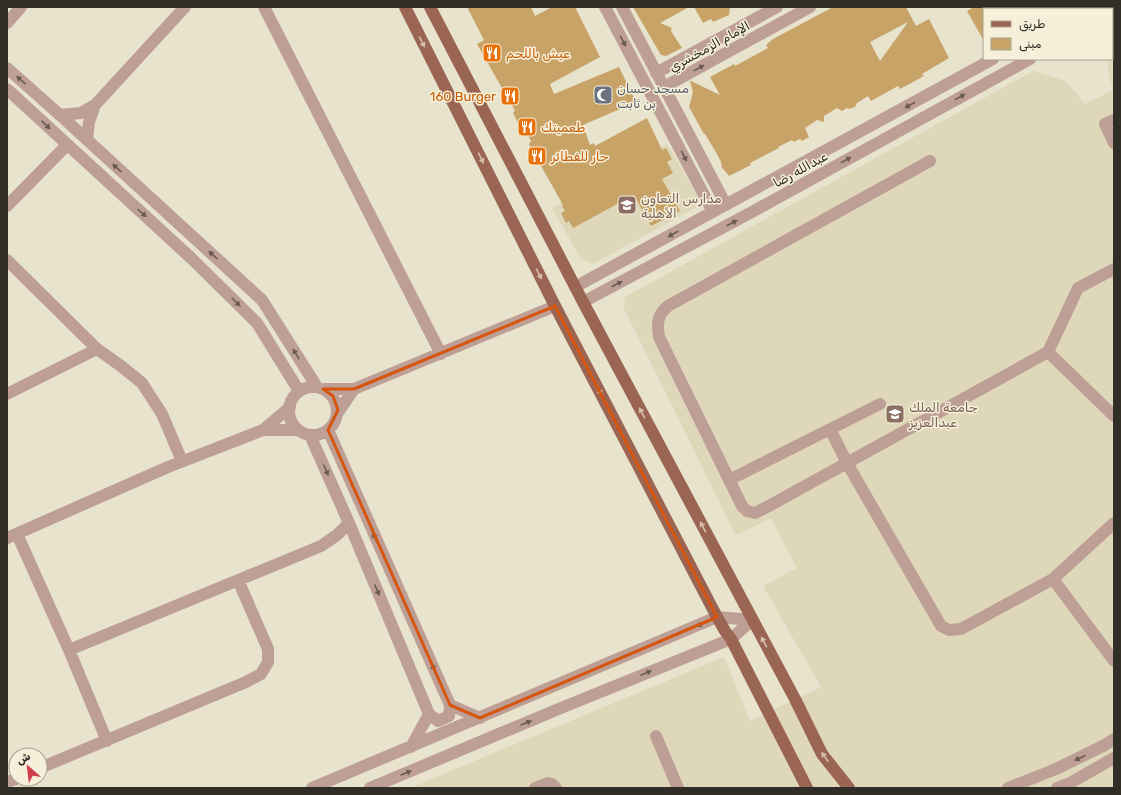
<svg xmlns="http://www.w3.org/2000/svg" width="1121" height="795" viewBox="0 0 1121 795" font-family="Rubik,Cairo,sans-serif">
	<rect width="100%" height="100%" fill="#e8e3cd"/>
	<path fill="#dfd7ba" d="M1114,38V788H410L724,657L750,721L821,687L763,586L797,568L771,518L736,535L624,309L625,297L1033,71L1066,81L1085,104L1113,90L1108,70V59H1112V40Z
		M667,144L700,200L697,207L593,264L581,259L552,208Z"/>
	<path fill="#c8a368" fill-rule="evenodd" d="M467,7H531L535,16L552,7H575L600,57L550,84L554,94L619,67L636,102L583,125L590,145L594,143L595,146L647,118L662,150L666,148L672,159L667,162L673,173L662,179L680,211L651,226L634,195L573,228L569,221L566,223L561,213L565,211L562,206L563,205L540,164L539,165L529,144L531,141L524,128L521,129L513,113L515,111L477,44L484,40Z
		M633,7H689L660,23L672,28L671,31L682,48L666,56L661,55Z
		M694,7H730L729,15L713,22L711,19L703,23Z
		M833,7H906L916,26L929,19L949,58L922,74L924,76L900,89L898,86L871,101L868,96L857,103L855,107L849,109L847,108L842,111L837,108L824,116V122L817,120L805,128L809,137L802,141L800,139L794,142L792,140L778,147L779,148L750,163L751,165L729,176L726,172L722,168L721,162L717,154L705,134H704L689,107L693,92L690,81H691L720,95L710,77L734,64L735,66L768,48L766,45L773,39ZM908,22L880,61L870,42Z
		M974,7H984V41L967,11Z"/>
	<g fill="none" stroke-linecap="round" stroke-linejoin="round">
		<path stroke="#be9f95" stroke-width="12" d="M264,7L441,354
			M605,7L713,212
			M622,7L726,205
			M1084,9L1088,7
			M1112,14L1114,13
			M7,23L21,7
			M7,68L60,115L262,300L317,387
			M656,73L777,7
			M664,87L810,7
			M7,89L191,258L257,323L299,391
			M60,115L81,113L95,105L185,7
			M1114,120L1105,124L1114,143
			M87,140L89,122L95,105
			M930,161L668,306C657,315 657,323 659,337L742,506L747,511L755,513L767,507L1048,352L1078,288L1114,269
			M7,206L67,145
			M7,260L97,349
			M575,287L993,59
			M583,302L752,212L1030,59
			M1048,352L1114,416
			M289 411a24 24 0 1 1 48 0a24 24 0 1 1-48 0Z
			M323,389H354L555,306
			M7,394L97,349L121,366L142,383L162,414L182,461
			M337,414L354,389
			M830,429L847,463L941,626L949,630L961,629L1053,579L1114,523
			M263,430H298
			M328,430L450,705L449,716L438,721L429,714
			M310,435L349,523L429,714L411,747
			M729,480L880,404
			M17,534L69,650L107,741
			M7,538L168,467L263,430L290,407
			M1053,579L1114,661
			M69,650L321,546L337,535L349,523
			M450,705L480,718
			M656,736L678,788
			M40,768L246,682L261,674L268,662V649L238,580
			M7,782L16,779
			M312,788L717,617L752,620L731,639L561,708L370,788
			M535,788L548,783L552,784L556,788
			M1008,788L1056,769L1105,745L1114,739
			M1057,788L1070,783L1114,758"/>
		<path stroke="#9b6554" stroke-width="12" d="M405,7L555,306L717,617L725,631L731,639L807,788
			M430,7L583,302L795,699L822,754L849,788"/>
	</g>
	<defs><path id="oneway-solid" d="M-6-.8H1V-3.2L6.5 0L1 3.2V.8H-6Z"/></defs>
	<g fill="#695b52">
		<use href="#oneway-solid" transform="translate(623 41) rotate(62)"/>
		<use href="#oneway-solid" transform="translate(699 68) rotate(-29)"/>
		<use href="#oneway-solid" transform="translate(21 80) rotate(-139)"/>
		<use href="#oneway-solid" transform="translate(960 97) rotate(-29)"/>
		<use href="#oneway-solid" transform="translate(910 105) rotate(151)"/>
		<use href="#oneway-solid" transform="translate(46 125) rotate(43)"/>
		<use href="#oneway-solid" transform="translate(684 156) rotate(62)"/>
		<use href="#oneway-solid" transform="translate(846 160) rotate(-29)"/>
		<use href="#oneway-solid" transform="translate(117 168) rotate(-138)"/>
		<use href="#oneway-solid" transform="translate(142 213) rotate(42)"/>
		<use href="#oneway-solid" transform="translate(732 223) rotate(-28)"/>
		<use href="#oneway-solid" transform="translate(673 234) rotate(151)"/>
		<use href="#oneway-solid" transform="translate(213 255) rotate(-138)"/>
		<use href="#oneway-solid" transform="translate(617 284) rotate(-28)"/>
		<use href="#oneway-solid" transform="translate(236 302) rotate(45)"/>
		<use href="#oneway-solid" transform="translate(296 354) rotate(-122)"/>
		<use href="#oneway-solid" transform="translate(326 470) rotate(66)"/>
		<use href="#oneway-solid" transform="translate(375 538) rotate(-114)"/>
		<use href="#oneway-solid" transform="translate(377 590) rotate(67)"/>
		<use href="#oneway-solid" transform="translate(702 624) rotate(157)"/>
		<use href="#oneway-solid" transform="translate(434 669) rotate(-114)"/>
		<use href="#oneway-solid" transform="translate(646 673) rotate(-22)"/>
		<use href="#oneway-solid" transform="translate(526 723) rotate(-23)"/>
		<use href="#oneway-solid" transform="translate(1080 758) rotate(154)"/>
		<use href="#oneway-solid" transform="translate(406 773) rotate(-23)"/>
	</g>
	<g fill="#d6bfab">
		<use href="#oneway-solid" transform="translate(422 42) rotate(63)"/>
		<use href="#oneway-solid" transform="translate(481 158) rotate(63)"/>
		<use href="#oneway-solid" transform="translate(539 274) rotate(63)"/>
		<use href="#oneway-solid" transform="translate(599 390) rotate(63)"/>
		<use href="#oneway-solid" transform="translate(642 413) rotate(-118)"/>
		<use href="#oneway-solid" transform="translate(703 527) rotate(-118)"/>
		<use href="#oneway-solid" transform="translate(764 642) rotate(-118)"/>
		<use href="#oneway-solid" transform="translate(825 757) rotate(-125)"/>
	</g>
	<path fill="none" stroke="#d6550f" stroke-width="3" stroke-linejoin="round" d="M555,306L717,617L480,718L450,705L328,430L338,410L333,396L323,389H354Z"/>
	<defs>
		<symbol id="restaurant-square" viewBox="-11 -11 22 22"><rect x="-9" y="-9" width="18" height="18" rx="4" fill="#e8710a" stroke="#f6f0da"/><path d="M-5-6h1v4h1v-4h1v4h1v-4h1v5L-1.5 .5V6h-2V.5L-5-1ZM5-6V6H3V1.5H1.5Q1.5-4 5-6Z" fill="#fff"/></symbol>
		<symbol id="mosque-square" viewBox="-11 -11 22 22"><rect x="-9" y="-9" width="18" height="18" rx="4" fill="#6b7280" stroke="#f6f0da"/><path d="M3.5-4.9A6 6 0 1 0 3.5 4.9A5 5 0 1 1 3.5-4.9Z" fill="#fff"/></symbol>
		<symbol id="school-square" viewBox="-11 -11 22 22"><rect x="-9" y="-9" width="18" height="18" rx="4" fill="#8d6e63" stroke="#f6f0da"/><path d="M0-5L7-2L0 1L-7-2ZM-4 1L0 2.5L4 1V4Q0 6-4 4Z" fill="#fff"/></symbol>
		<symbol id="university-square" viewBox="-11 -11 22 22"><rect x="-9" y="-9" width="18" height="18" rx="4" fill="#8d6e63" stroke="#f6f0da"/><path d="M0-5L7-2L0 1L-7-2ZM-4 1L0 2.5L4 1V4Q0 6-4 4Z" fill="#fff"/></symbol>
	</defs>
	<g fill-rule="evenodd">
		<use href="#restaurant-square" x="481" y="42" width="22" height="22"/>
		<use href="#mosque-square" x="592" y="84" width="22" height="22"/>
		<use href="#restaurant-square" x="499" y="85" width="22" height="22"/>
		<use href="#restaurant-square" x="516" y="116" width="22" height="22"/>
		<use href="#restaurant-square" x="526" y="145" width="22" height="22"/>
		<use href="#school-square" x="616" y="194" width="22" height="22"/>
		<use href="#university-square" x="884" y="403" width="22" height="22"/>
	</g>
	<g text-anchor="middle" stroke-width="3" stroke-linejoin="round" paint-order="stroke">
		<g font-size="13" fill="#302e26" stroke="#f6f0da">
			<text transform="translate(709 46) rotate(-29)" y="5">الإمام الزمخشري</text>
			<text transform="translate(800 169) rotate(-29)" y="5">عبدالله رضا</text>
		</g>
		<g font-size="13" fill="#c56008" stroke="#f6f0da" text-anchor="start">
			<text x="506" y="58">عيش باللحم</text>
			<text x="496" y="101" text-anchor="end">160 Burger</text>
			<text x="541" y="132">طعميتك</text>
			<text x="551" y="161">حار للفطائر</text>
		</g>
		<g font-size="13" fill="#5b616d" stroke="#f6f0da" text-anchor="start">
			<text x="617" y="93">مسجد حسان<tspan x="617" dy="15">بن ثابت</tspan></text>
		</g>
		<g font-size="13" fill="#785e54" stroke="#f6f0da" text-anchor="start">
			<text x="641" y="203">مدارس التعاون<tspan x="641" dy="15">الأهلية</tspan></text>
			<text x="909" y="412">جامعة الملك<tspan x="909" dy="15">عبدالعزيز</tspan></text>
		</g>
	</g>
	<rect width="1121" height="795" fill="none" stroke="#302e26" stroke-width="16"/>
	<rect x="983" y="8" width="130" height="52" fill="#f6f0da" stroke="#a7a292"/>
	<rect x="991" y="21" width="20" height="6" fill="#9b6554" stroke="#a7a292"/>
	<text x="1019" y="28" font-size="12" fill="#302e26">طريق</text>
	<rect x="991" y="38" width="20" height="12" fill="#c8a368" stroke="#a7a292"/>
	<text x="1019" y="48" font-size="12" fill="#302e26">مبنى</text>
	<g transform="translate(28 767) rotate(332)"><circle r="19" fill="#f6f0da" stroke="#a7a292"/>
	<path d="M0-3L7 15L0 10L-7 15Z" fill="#cf3f4d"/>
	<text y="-6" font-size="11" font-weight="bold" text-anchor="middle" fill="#302e26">ش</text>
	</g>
</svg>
